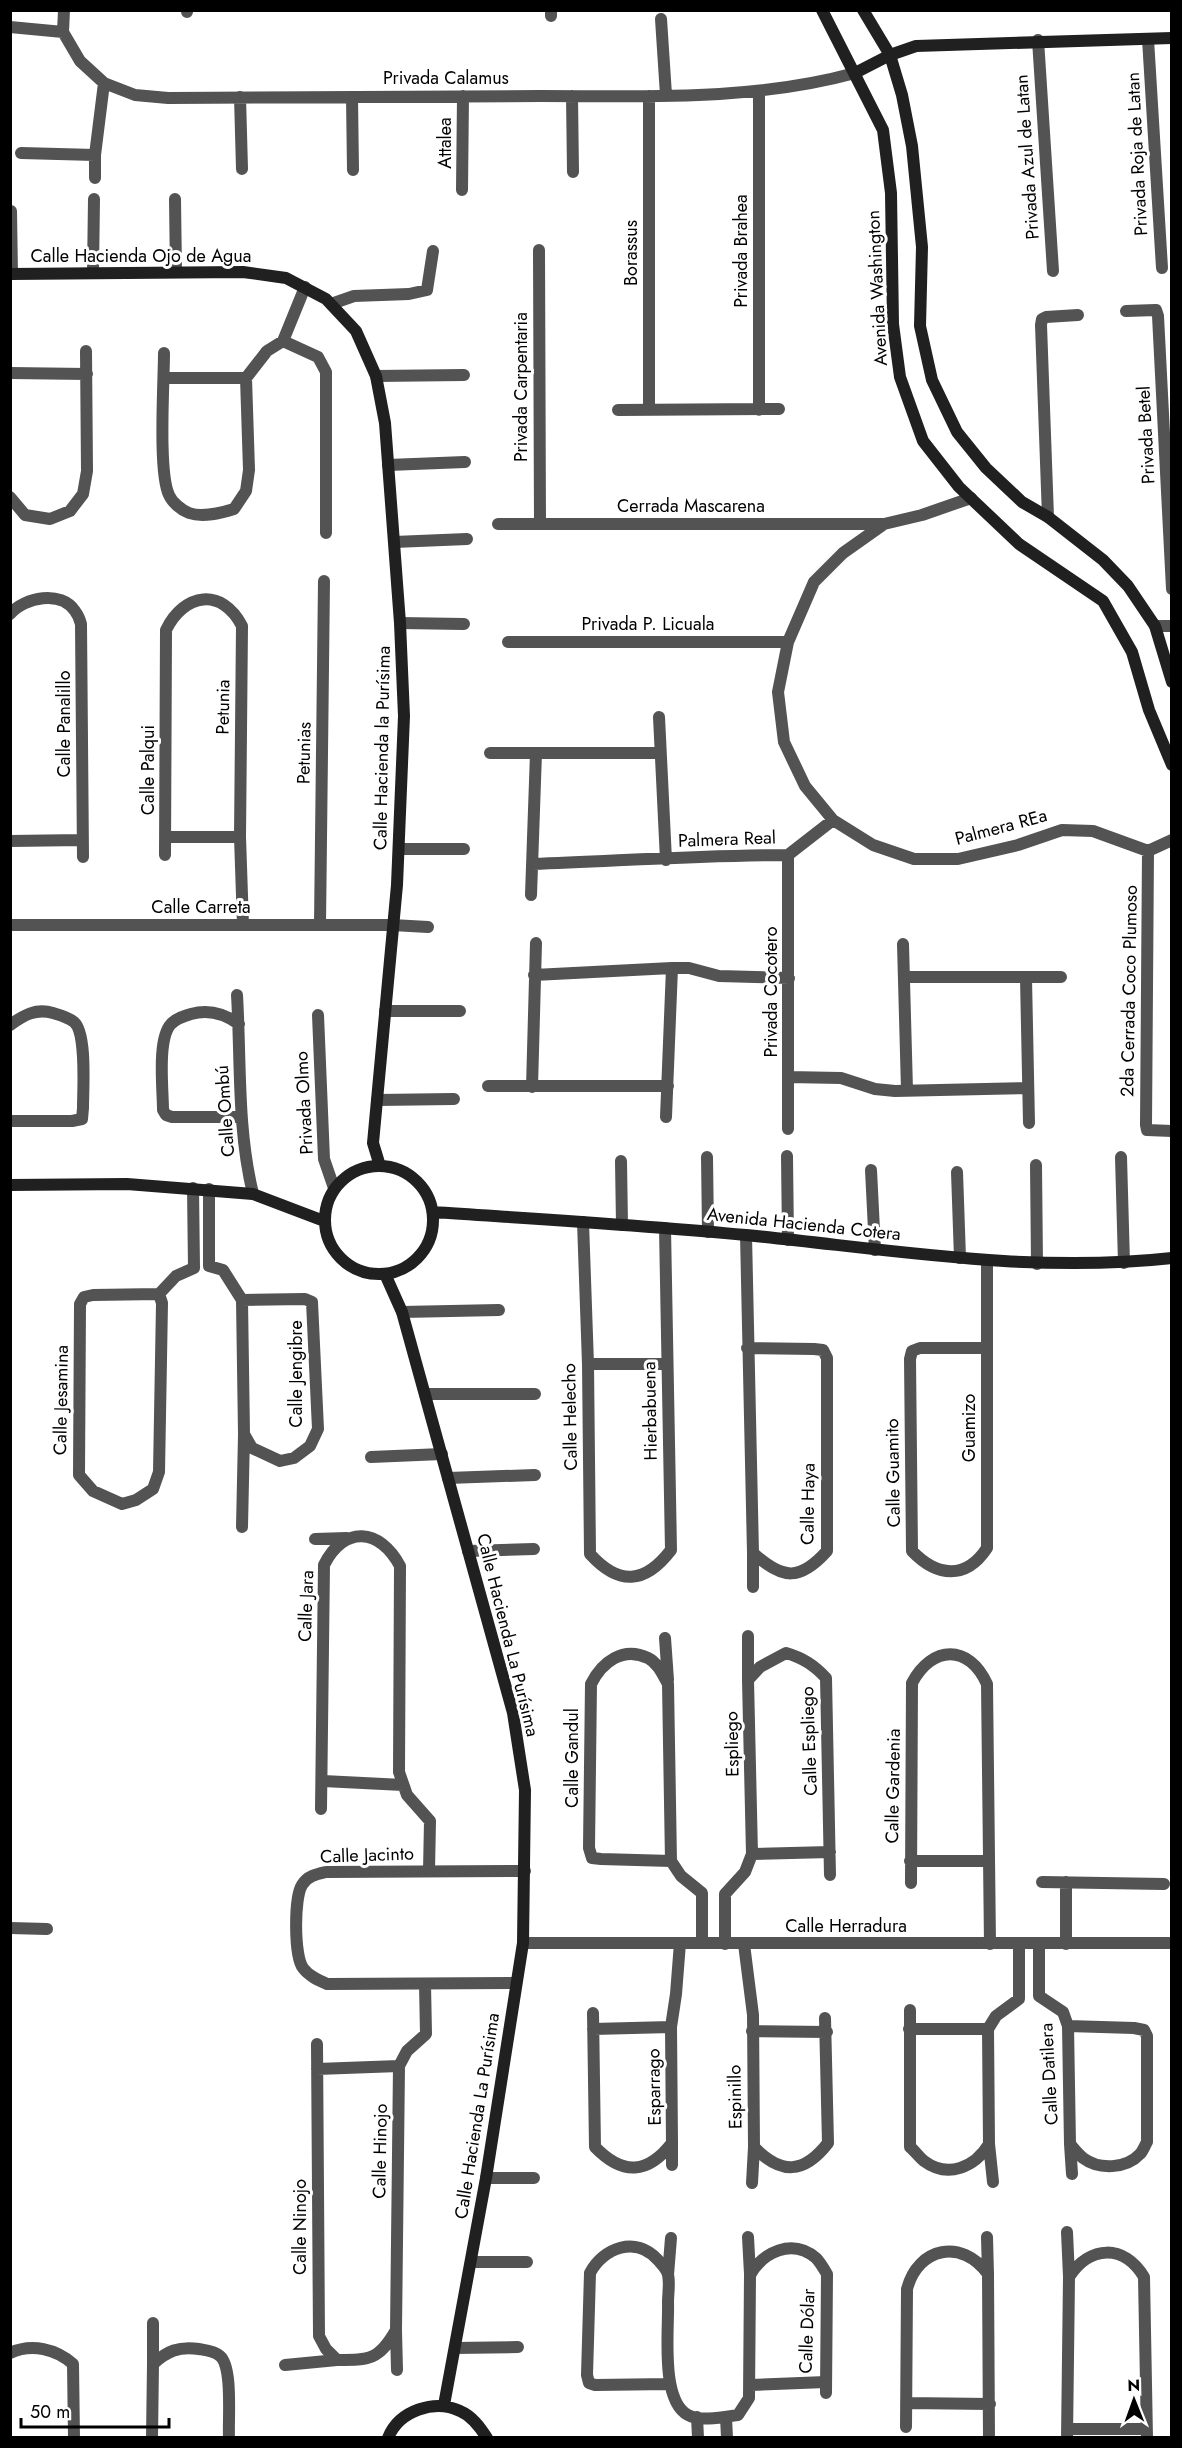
<svg xmlns="http://www.w3.org/2000/svg" width="1182" height="2448" viewBox="0 0 1182 2448" font-family="Jost,sans-serif">
	<rect width="100%" height="100%" fill="#fff"/>
	<g fill="none" stroke-linecap="round" stroke-linejoin="round">
		<path stroke="#757575" stroke-width="4" stroke-dasharray="1.5 3" stroke-linecap="butt" d="M1172,1616V1676"/>
		<path stroke="#535353" stroke-width="12" d="M10,1928L47,1929"/>
		<path stroke="#535353" stroke-width="12" d="M64,10L63,32L80,61L104,83L135,95L168,98C292,97 416,96 540,96C645,96 753,101 855,73
			M187,10V12
			M551,10V16
			M661,19L666,95
			M10,27L63,32
			M1148,39L1162,268
			M1038,40L1053,271
			M572,96L573,172
			M649,96V410
			M240,97L242,169
			M352,97L353,170
			M21,153L95,155
			M95,178V155L104,83
			M462,190L463,96
			M175,199L176,272
			M11,211L12,274
			M539,250L540,524
			M93,273L94,199
			M331,304L354,296L409,294L427,290L433,251
			M1126,311L1156,310L1158,316L1172,589
			M283,341L318,357L326,372V533
			M164,353C164,382 158,472 169,495C172,502 181,510 189,513C203,518 221,513 234,509L246,491L249,470L246,378L267,351L283,341L305,287
			M10,373L87,374
			M376,376L464,375
			M164,378H246
			M618,410L779,409
			M759,410V92
			M388,465L465,462
			M10,497L25,515L50,519L70,511L83,494L87,471L86,351
			M1048,517L1041,325L1042,319L1046,317L1078,315
			M498,524H884L922,515L971,498
			M884,524L843,553L814,582L788,642L778,692L784,742L805,786L833,820L873,845L914,859H958L1018,845L1062,830L1093,831L1148,851L1172,840
			M394,542L467,539
			M10,614C25,597 61,590 75,611C78,615 80,620 81,624L83,857
			M400,623L464,624
			M1155,626H1172
			M508,642H788
			M659,717L666,860
			M490,753H660
			M166,837H240
			M10,841L82,840
			M399,849H464
			M1148,851L1146,1125L1147,1130L1172,1131
			M165,855L166,630C184,593 222,587 242,626L240,837L243,925
			M788,855V1129
			M788,855L833,820
			M533,864C618,861 703,855 788,855
			M531,895L536,753
			M10,925H392L428,927
			M320,925L324,581
			M903,944L907,1090
			M534,975L672,968H689L719,976L789,978
			M904,977H1061
			M1026,978L1029,1123
			M237,995C241,1063 237,1127 253,1194
			M385,1011H460
			M318,1015L324,1159L334,1188
			M239,1024C225,1014 208,1009 191,1014C184,1016 177,1018 171,1024C157,1039 163,1089 163,1110L166,1115L172,1117H240
			M10,1025C24,1015 36,1008 53,1013C60,1015 68,1017 74,1022C87,1033 83,1089 83,1108L82,1119L72,1121H10
			M788,1077L841,1078L875,1089L895,1091L1028,1088
			M488,1086H668
			M532,1087L536,943
			M377,1100L454,1099
			M666,1117L672,968
			M787,1156L788,1240
			M707,1157L708,1232
			M1121,1157L1124,1263
			M621,1161L622,1225
			M1036,1165L1037,1264
			M871,1170L875,1250
			M957,1172L960,1258
			M209,1189V1266L223,1270L242,1300L244,1434L252,1448L280,1461L294,1458L310,1446L318,1429L312,1302L305,1299L242,1300
			M583,1222L588,1364L590,1554C619,1586 645,1584 671,1550L665,1228
			M746,1235L753,1553C783,1580 800,1581 827,1551V1358L823,1350L814,1349L747,1348
			M987,1261V1548C966,1580 937,1577 912,1551L910,1359L912,1351L920,1348H987
			M159,1294L93,1295L84,1297L80,1304L79,1475L93,1491L122,1504L136,1500L153,1489L159,1472L162,1303L159,1294L176,1276L194,1268L193,1188
			M402,1312L499,1310
			M588,1364H667
			M425,1394H535
			M371,1457L442,1454
			M448,1478L535,1475
			M242,1527L244,1435
			M315,1539L347,1538
			M468,1551L534,1549
			M753,1587V1553
			M748,1636V1680
			M665,1638L668,1680
			M323,1781L403,1785
			M321,1809L324,1565C344,1525 380,1528 400,1566L399,1772L407,1795L430,1821L429,1871
			M752,1854L830,1852
			M671,1861L601,1859L592,1858L589,1848L591,1684C602,1662 623,1646 648,1658C658,1663 663,1675 668,1684L671,1861L681,1876L702,1893V1943
			M910,1861H989
			M1042,1882L1164,1884
			M911,1883L912,1683C932,1645 969,1644 987,1684L990,1944
			M523,1943H1169
			M725,1944V1894L745,1872L752,1854L748,1680L760,1667L786,1653C803,1658 814,1665 826,1678L830,1875
			M744,1944L753,2015L754,2147C781,2175 804,2174 828,2143L825,2018
			M1039,1944V1996L1063,2012L1068,2026L1070,2144C1074,2149 1078,2154 1083,2158C1099,2170 1126,2169 1140,2154C1143,2151 1145,2145 1147,2142V2036L1144,2030L1134,2028L1068,2026
			M1066,1944V1882
			M516,1983L327,1984C318,1980 309,1976 303,1968C294,1956 294,1898 302,1885C307,1876 317,1874 326,1872L525,1871
			M910,2010V2147C915,2151 919,2157 924,2161C948,2179 975,2167 989,2144L988,2029
			M593,2013L595,2147C623,2176 648,2174 672,2143L671,2027L676,1994L680,1943
			M593,2029L671,2027
			M909,2029H988
			M988,2029L996,2016L1019,1999V1944
			M752,2031L827,2032
			M317,2044L319,2336L326,2349L337,2360C370,2360 379,2360 396,2330L399,2066L407,2051L426,2034L425,1984
			M317,2069L399,2066
			M672,2143V2165
			M989,2144L993,2182
			M1070,2144L1072,2174
			M486,2178H534
			M752,2183L754,2147
			M1067,2232L1069,2277
			M748,2237L750,2274
			M987,2237L988,2274
			M471,2262H527
			M668,2275L671,2238
			M396,2331L397,2370
			M455,2348L518,2347
			M10,2353C32,2343 56,2349 73,2364L74,2438
			M153,2364V2323
			M285,2365L337,2360
			M669,2384L595,2385L589,2383L587,2375L590,2273C603,2248 636,2235 658,2260C661,2264 667,2269 668,2275C670,2282 668,2294 668,2302C669,2329 660,2400 688,2415C701,2422 724,2417 738,2415L749,2398L750,2275C763,2252 792,2238 816,2258C820,2262 824,2269 827,2274L826,2393
			M751,2385L826,2382
			M907,2403L990,2404
			M697,2417L698,2438
			M726,2417L727,2438
			M906,2427L907,2289C918,2247 962,2238 988,2274L989,2438
			M1067,2429H1146
			M152,2438L153,2364C167,2351 179,2346 199,2349C205,2350 215,2351 220,2356C233,2367 228,2420 229,2438
			M1067,2438L1069,2277C1090,2245 1124,2244 1144,2277L1147,2438"/>
		<path stroke="#202020" stroke-width="12" d="M822,10L883,130L891,193L893,324L900,377L923,441L959,487L1019,544L1103,601L1132,652L1149,710L1172,765
			M863,10L890,55L902,95L912,146L922,247L920,326L932,380L957,432L986,468L1022,502L1048,517L1103,560L1128,586L1155,626L1172,682
			M855,73L890,55L916,46L1172,38
			M10,274L243,272L286,278L326,299L356,331L376,376L385,423L400,623L404,716L397,885L373,1143L380,1166
			M325 1220a54 54 0 1 1 108 0a54 54 0 1 1-108 0Z
			M10,1185L127,1184L253,1194L324,1221
			M433,1212C537,1219 642,1225 746,1235C888,1249 1029,1274 1172,1258
			M385,1274L402,1312L513,1713L525,1790L523,1943L486,2178L444,2405
			M388,2438C399,2410 435,2399 460,2411C472,2416 480,2427 487,2438"/>
	</g>
	<g text-anchor="middle" stroke-width="6" stroke-linejoin="round" paint-order="stroke">
		<g font-size="18" fill="#000" stroke="#fff">
			<text x="446" y="84">Privada Calamus</text>
			<text transform="translate(445 143) rotate(-90)" y="6">Attalea</text>
			<text transform="translate(1137 154) rotate(-93)" y="6">Privada Roja de Latan</text>
			<text transform="translate(1027 157) rotate(-94)" y="6">Privada Azul de Latan</text>
			<text transform="translate(741 251) rotate(-90)" y="6">Privada Brahea</text>
			<text transform="translate(631 253) rotate(-90)" y="6">Borassus</text>
			<text x="141" y="262">Calle Hacienda Ojo de Agua</text>
			<text transform="translate(877 288) rotate(-93)" y="6">Avenida Washington</text>
			<text transform="translate(521 387) rotate(-90)" y="6">Privada Carpentaria</text>
			<text transform="translate(1146 435) rotate(-93)" y="6">Privada Betel</text>
			<text x="691" y="512">Cerrada Mascarena</text>
			<text x="648" y="630">Privada P. Licuala</text>
			<text transform="translate(223 707) rotate(-89)" y="6">Petunia</text>
			<text transform="translate(64 724) rotate(-90)" y="6">Calle Panalillo</text>
			<text transform="translate(382 748) rotate(-89)" y="6">Calle Hacienda la Purísima</text>
			<text transform="translate(304 753) rotate(-89)" y="6">Petunias</text>
			<text transform="translate(148 770) rotate(-90)" y="6">Calle Palqui</text>
			<text transform="translate(1001 827) rotate(-15)" y="6">Palmera REa</text>
			<text transform="translate(727 839) rotate(-2)" y="6">Palmera Real</text>
			<text x="201" y="913">Calle Carreta</text>
			<text transform="translate(1129 991) rotate(-89)" y="6">2da Cerrada Coco Plumoso</text>
			<text transform="translate(771 992) rotate(-90)" y="6">Privada Cocotero</text>
			<text transform="translate(304 1103) rotate(-93)" y="6">Privada Olmo</text>
			<text transform="translate(225 1111) rotate(-94)" y="6">Calle Ombú</text>
			<text transform="translate(804 1224) rotate(6)" y="6">Avenida Hacienda Cotera</text>
			<text transform="translate(296 1374) rotate(-90)" y="6">Calle Jengibre</text>
			<text transform="translate(61 1400) rotate(-89)" y="6">Calle Jesamina</text>
			<text transform="translate(650 1411) rotate(-91)" y="6">Hierbabuena</text>
			<text transform="translate(570 1417) rotate(-91)" y="6">Calle Helecho</text>
			<text transform="translate(969 1428) rotate(-90)" y="6">Guamizo</text>
			<text transform="translate(893 1473) rotate(-91)" y="6">Calle Guamito</text>
			<text transform="translate(808 1504) rotate(-89)" y="6">Calle Haya</text>
			<text transform="translate(306 1606) rotate(-88)" y="6">Calle Jara</text>
			<text transform="translate(508 1635) rotate(76)" y="6">Calle Hacienda La Purísima</text>
			<text transform="translate(809 1741) rotate(-92)" y="6">Calle Espliego</text>
			<text transform="translate(732 1744) rotate(-91)" y="6">Espliego</text>
			<text transform="translate(572 1758) rotate(-90)" y="6">Calle Gandul</text>
			<text transform="translate(893 1786) rotate(-89)" y="6">Calle Gardenia</text>
			<text transform="translate(367 1855) rotate(-2)" y="6">Calle Jacinto</text>
			<text x="846" y="1932">Calle Herradura</text>
			<text transform="translate(1049 2074) rotate(-93)" y="6">Calle Datilera</text>
			<text transform="translate(654 2087) rotate(-91)" y="6">Esparrago</text>
			<text transform="translate(735 2097) rotate(-91)" y="6">Espinillo</text>
			<text transform="translate(477 2116) rotate(-81)" y="6">Calle Hacienda La Purísima</text>
			<text transform="translate(380 2151) rotate(-89)" y="6">Calle Hinojo</text>
			<text transform="translate(300 2227) rotate(-90)" y="6">Calle Ninojo</text>
			<text transform="translate(807 2331) rotate(-88)" y="6">Calle Dólar</text>
		</g>
	</g>
	<rect width="1182" height="2448" fill="none" stroke="#000000" stroke-width="24"/>
	<g transform="translate(1134 2400) rotate(359)" stroke="#ffffff" stroke-width="4.5" paint-order="stroke">
	<path d="M0-4.5L10 22L0 15L-10 22Z" fill="#000000"/>
	<text y="-9" font-size="16" font-weight="bold" text-anchor="middle" fill="#000000">N</text>
	</g>
	<path d="M21 2418v9h148v-9" fill="none" stroke="#000000" stroke-width="3"/>
	<text x="30" y="2418" font-size="18" fill="#000000" stroke="#ffffff" stroke-width="4.5" paint-order="stroke">50 m</text>
</svg>
